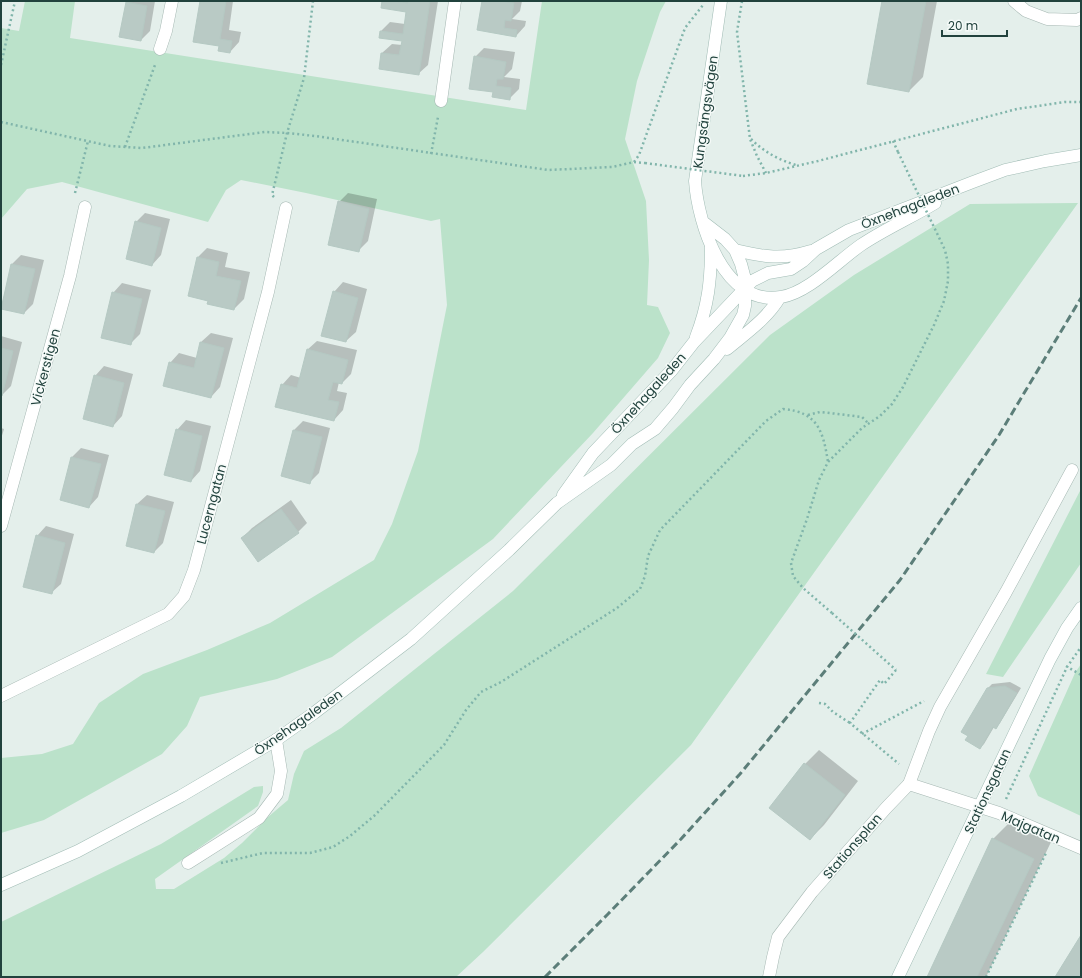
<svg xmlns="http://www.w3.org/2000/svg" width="1082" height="978" viewBox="0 0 1082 978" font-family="Poppins,sans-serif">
	<rect width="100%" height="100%" fill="#e4efeb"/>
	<path fill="#bbe2ca" d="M25,1H75L70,38L526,110L542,1H666L660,12L637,81L625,139L646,201L649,260L647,305L658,307L670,333L658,358L593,433L493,539L332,657L277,679L200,697L187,726L162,754L44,820L1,833V758L42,754L73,744L99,703L143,674L207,650L270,623L374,560L392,524L418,451L447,305L440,219L431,221L306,193L241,180L226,190L208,222L62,182L27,189L1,219V28L19,31Z
		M1078,203L691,745L483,952L456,977H1V922L161,844L254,787L263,786V792L258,806L155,879L156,889H174L224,858L242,843L268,817L288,800L294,774L304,751L341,728L513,591L770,335L854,275L970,204Z
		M1081,489V563L1003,677L986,674Z
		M1081,664V816L1038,796L1029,776L1075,673Z"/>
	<path fill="#0003" d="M128,1H155L150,31L141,40L127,3Z
		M201,1H233L229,30L241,32L239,42L230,52L220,46Z
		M383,1H438L428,65L418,74L380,68L382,53L392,44L402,45L403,40L381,31L390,22L405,24L407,12Z
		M483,1H522L520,11L512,19L526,21L525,26L516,36L478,29Z
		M883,1H937L923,77L909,91Z
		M484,48L515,52L512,69L504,77L520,79L519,89L509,99L494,92L475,57Z
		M348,193L377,199L368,241L358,251L339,202Z
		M145,213L170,219L161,255L152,265L136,222Z
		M207,248L228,253L225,267L250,272L244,299L234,309L198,257Z
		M21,255L44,260L33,304L24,313L1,308L12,264Z
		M343,282L367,289L356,332L346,341L334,292Z
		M122,283L151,290L140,334L131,343L113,293Z
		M211,333L233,338L220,387L211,397L170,363L179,353L197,358L201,342Z
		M1,336L22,342L11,386L2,395Z
		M317,341L357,350L351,374L342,383L339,382L337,391L347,393L343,410L334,420L282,385L291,375L301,378L307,350Z
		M104,366L133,374L122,416L113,426L95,376Z
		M186,420L211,426L200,471L191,481L177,430Z
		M303,421L330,428L319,473L310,482L294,430Z
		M1,428L4,429L1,439Z
		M81,448L109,455L98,497L89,507L72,457Z
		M147,495L174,502L163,543L154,552L137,504Z
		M291,500L307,523L298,532L242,538L252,528Z
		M46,526L74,534L61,584L51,593L37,536Z
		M1010,682L1021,688L1000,723L996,728L994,727L984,744L980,748L969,735L987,689L992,684Z
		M819,750L858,781L824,825L810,839L805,764Z
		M1012,820L1052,840L986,977H928L993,839Z"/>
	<path fill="#b9cac5" stroke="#b5c9c3" d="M200,1H226L220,39L232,41L230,53L218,51L219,46L193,42Z
		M382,1H395L408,3V1H430L419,75L379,69L381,53L399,55L402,41L379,38L380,31L403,34L406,12L381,8Z
		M482,1H500L514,3L511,21L505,20L504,28L517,30L516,37L477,30Z
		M882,1H926L909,92L867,84Z
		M126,2L147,6L141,41L119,37Z
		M474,56L506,62L503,79H497L496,86L511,88L510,100L492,97L493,92L469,89Z
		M338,201L369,209L359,252L328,245Z
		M135,221L161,228L152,266L126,259Z
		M197,257L219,262L216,276L241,281L234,310L207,304L208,301L188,296Z
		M11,264L35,269L24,314L1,309Z
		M333,291L358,298L346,342L321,336Z
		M112,292L142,299L131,345L101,338Z
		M200,342L224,348L211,398L163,386L169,362L194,368Z
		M1,348L13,351L2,396H1Z
		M307,349L348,360L342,384L333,382L328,400L339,402L334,421L275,407L281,384L297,388Z
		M94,375L124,383L113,427L83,419Z
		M176,429L202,436L191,482L164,475Z
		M293,430L322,437L310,484L281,476Z
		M71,457L101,464L89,508L60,500Z
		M136,504L165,511L154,553L126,546Z
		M281,509L299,533L258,562L241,538Z
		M36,535L65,543L52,594L23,587Z
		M1005,686L1017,693L996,729L993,727L980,749L965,740L968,736L961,732L987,688Z
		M804,763L845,795L810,840L769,808Z
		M992,838L1034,859L977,977H927Z
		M1081,935V977H1055Z"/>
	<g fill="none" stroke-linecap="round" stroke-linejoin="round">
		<defs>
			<path id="lane" d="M1014,1L1026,11L1047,19L1077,20L1081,18
				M909,784L929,731L940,707L1006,592L1072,470
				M188,863L259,818L277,794L281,771L276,740"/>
			<path id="street" d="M160,49L166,31L172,1
				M441,101L455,1
				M1,526L70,276L85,207
				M1,696L168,614L184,596L194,570L268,292L286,208
				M769,977L773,957L778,937L812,892L886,808L909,784L999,813L1081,848"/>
			<path id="secondary" d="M721,1L695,181C698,224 724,307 781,297C808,293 838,261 861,245C883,230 912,217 935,203
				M735,250C764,257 782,260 811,251
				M696,337C708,306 711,281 711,247
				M727,349C746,333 767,319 780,297
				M563,495L593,453L672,370L694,342L752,281L768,273L791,269L803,261L816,249L849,230L973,182L1005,170L1045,161L1081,155
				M1,885L78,851L181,796L276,740L314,713L411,639L509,550L557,503L611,465L632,444L655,429L673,408L690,385L714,359L730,338L743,315L745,306V279L741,264L735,250L725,239L703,222
				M898,977L1050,659L1067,628L1081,608"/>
		</defs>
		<use href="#lane" stroke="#a6b8b3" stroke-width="13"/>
		<use href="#street" stroke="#a6b8b3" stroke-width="13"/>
		<use href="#secondary" stroke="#a1bcb5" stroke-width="13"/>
		<path stroke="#81b5ab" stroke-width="2.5" stroke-dasharray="2 3" stroke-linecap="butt" d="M742,1L737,32L750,139L757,156L766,173
			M1,65L15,1
			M1,122L110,146L142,148L265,132L287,133L315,136L548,170L612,167L634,162L645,163
			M751,139C764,152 779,160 796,165
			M893,141L898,152
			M125,147L155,65
			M431,154L438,117
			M634,162L639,155L685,28L703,5
			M743,176L766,173L818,161L1017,109L1065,102H1081
			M75,193L88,141
			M274,197L272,195L287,133L304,78L313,1
			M808,415L820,412L838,414L862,417L869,424
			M832,613L803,588L793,576L791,563L807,519L819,480L828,462L862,428L880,416L892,404L903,387L934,325L944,301L948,281V264L945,250
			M1066,666L1081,675
			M896,670L884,684L880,680L850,723L899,764
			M819,703L825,704L833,712L850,723
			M862,734L924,701
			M1006,799L1067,667L1081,647
			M221,863L263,853H310L333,847L350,836L374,816L444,745L466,710L481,692L501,682L581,631L617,608L640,589L645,576L648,556L660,530L766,421L783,409C818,412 823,431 828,462
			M986,977L1047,851"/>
		<use href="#lane" stroke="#fff" stroke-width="12"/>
		<use href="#street" stroke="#fff" stroke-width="12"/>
		<use href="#secondary" stroke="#fff" stroke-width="12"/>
		<path stroke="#5c7e79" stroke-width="3" stroke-dasharray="8 4" stroke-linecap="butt" d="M545,977L608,914L681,839L740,774L900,580L999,435L1081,298"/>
		<path stroke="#81b5ab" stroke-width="2.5" stroke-dasharray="2 3" stroke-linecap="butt" d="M898,152L945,250
			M645,163L743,176
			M832,613L896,670"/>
	</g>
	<g text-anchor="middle" stroke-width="3" stroke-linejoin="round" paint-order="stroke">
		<g font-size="13" fill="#21423d" stroke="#f5faf8">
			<text transform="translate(705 112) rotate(-82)" y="5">Kungsängsvägen</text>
			<text transform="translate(910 206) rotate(-21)" y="5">Öxnehagaleden</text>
			<text transform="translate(45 367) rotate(-75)" y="5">Vickerstigen</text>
			<text transform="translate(648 393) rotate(-48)" y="5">Öxnehagaleden</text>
			<text transform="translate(211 504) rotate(-75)" y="5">Lucerngatan</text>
			<text transform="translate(298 722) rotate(-35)" y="5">Öxnehagaleden</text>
			<text transform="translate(987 791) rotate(-65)" y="5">Stationsgatan</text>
			<text transform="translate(1031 827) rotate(23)" y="5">Majgatan</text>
			<text transform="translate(852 846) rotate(-49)" y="5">Stationsplan</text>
		</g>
	</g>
	<rect width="1082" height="978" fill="none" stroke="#21423d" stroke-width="4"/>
	<path d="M942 30v6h65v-6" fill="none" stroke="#21423d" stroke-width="2"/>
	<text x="948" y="30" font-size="12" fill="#21423d" stroke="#f5faf8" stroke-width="3" paint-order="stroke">20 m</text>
</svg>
